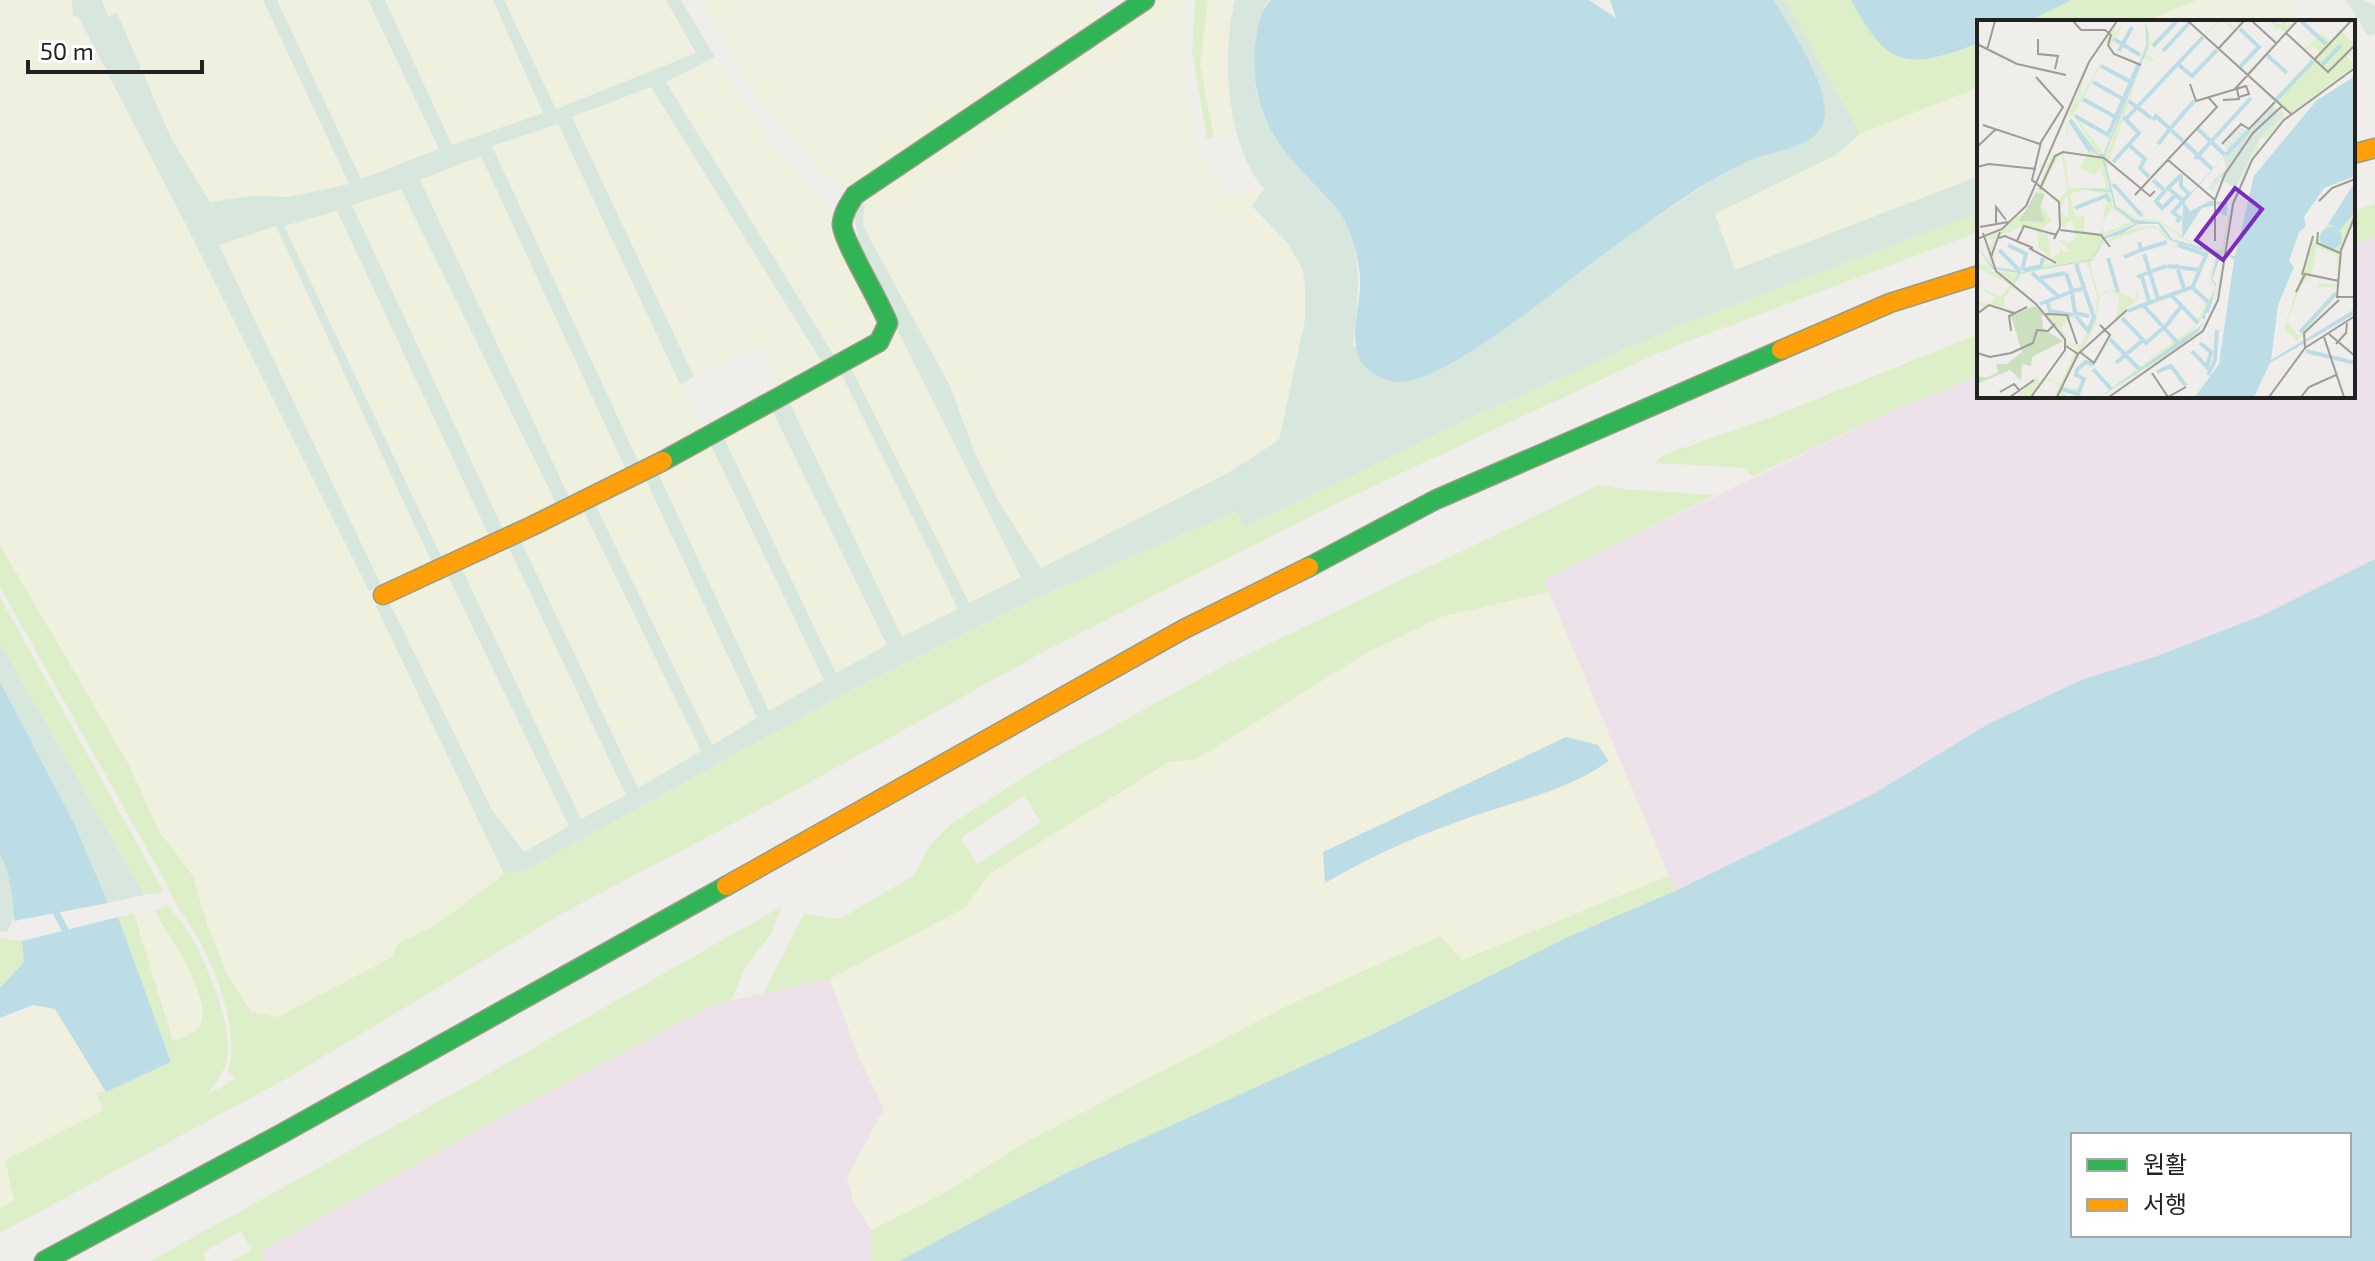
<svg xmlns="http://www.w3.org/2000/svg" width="2375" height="1261" viewBox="0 0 2375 1261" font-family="'Exo 2','Noto Sans KR',sans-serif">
	<rect width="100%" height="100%" fill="#f0eeeb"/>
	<path fill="#eee2ea" d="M2375,237V559L2263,615L2157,656L2081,680L1988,724L1875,793L1675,891L1543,580L1889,412L1979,376V396H2353V246Z
		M830,979L859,1056L884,1109L847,1178L854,1202L871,1230V1261H263V1250L494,1121L715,1004Z"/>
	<path fill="#f0f0de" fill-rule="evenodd" d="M0,0H72L73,17L77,16L182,217L376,605L504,874L436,925L399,943L391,958L277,1017L251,1012L226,972L207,924L193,876L159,831L129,765L0,545Z
		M102,0H263L349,184L289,197L252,196L209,202L172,140L116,13L108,18Z
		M277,0H368L439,150L361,179Z
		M385,0H493L544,113L452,145Z
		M504,0H666L696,52L556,109Z
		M700,0H1095L1105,17L846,191L817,169L782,128L756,93Z
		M1161,0H1185L1186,4L1184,55L1187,91L1197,143L1225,196L1265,189V222L1288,244L1302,268L1305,320L1290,400L1280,440L1228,473L1041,568L1000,504L974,451L951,388L870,239L863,224L865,197Z
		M1208,0H1235L1226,53L1228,86L1237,136L1214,138L1200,65Z
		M2197,0H2289L2299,22H2142Z
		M715,57L761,130L834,213L879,327L835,357L666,82Z
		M651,87L823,364L781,387L760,346L694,377L571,117Z
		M1979,87V176L1735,270L1715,214L1836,155L1860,134Z
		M558,124L703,431L639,463L491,146Z
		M481,156L626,470L570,499L419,180Z
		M400,188L557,505L504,531L351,205Z
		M337,210L490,538L442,558L283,226Z
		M276,226L432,563L381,585L218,245Z
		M896,329L1021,577L969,604L851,368Z
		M841,373L958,609L902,637L789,402Z
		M772,410L887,645L836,673L723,436Z
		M710,443L824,680L769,712L657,471Z
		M645,478L757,719L712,745L594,502Z
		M582,508L702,751L638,788L520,539Z
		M507,544L626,795L581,820L461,567Z
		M447,574L569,826L524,852L492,810L388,600Z
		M1549,592L1669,876L1462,960L1439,936L1291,1004L1026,1142L943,1194L871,1230L854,1202L847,1178L884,1109L859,1057L830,979L966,907L989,874L1114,795L1169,762L1197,759L1363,655L1441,617ZM1431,802L1454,823L1392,848L1326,883L1324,852Z
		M154,910L195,980L203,1010V1020L198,1029L172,1041L134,914Z
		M33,1005L55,1009L106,1092H97L105,1110L91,1119L14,1200L0,1207V1025L19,1017Z"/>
	<path fill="#ddefc8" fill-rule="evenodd" d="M1195,0H1208L1200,65L1214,138L1207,139L1192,51Z
		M1785,0H1851C1872,37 1888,69 1937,57C1951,54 1966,50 1979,42V87L1860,134Z
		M2072,0H2197L2142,22H2027Z
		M2375,204V237L2353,246V210Z
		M1979,213V232L1660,352L1329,507L1045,651L789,794L563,913L286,1079L0,1233V1208L14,1200L5,1160L104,1110L96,1093L106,1092L171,1062L118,917L134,914L173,1041C184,1037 199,1033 202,1020C209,993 167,933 154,910L169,906C175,914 182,923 188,931C205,958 233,1027 227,1057C225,1073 215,1084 206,1096L236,1078L228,1072C241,1031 215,967 194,931C183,913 173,903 166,883L0,587V545L129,765L159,831L193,876L207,924L226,972L251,1012L277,1017L391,958L399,943L436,925L504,874L524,871L846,693L1030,601L1236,511L1245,527L1472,417L1678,326Z
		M1979,334V376L1889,412L1754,476L1742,468L1655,463L1663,455L1766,419Z
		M1599,485L1623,489L1715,495L1544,580L1549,592L1441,617L1363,655L1197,759L1169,762L989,874L966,907L830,979L763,994L804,914L840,919L914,875L930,845L951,824L1041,766L1225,665ZM1024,796L1041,822L977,864L961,838Z
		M0,597L164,892L144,895L0,643Z
		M1669,876L1675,891L1574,934L1371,1035L1068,1172L899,1261H871V1230L943,1194L1026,1142L1291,1004L1440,936L1462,960Z
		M782,906L771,934L745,968L731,1001L715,1004L494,1121L263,1250V1261H232L251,1250L241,1231L202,1253L206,1261H150L467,1086Z
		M0,938L22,941L24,962L0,988Z"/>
	<path fill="#d8e7de" d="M72,0H102L108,17L117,13L172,140L210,202L252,196L289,197L349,184L263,0H277L361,179L439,149L368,0H385L452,145L543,113L493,0H504L556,109L696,53L666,0H681L715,57L666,82L835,357L823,364L651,87L572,117L694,377L680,384L558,124L492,146L639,463L626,470L481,156L420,180L570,499L557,505L401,189L352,205L504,531L490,538L337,211L284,226L442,558L432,563L276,226L219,245L381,585L369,591L182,217L78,16L73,17Z
		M1235,0H1271L1265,6C1263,27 1253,72 1256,91C1264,130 1286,156 1313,183C1320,190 1329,196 1335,204C1367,245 1358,298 1353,346L1465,356L1511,325L1598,257L1728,169L1768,153L1804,142L1816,76L1774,0H1785L1860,134L1836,155L1715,214L1735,270L1979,176V213L1678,326L1472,417L1245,527L1236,511L1030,601L846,693L524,871L504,874L376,606L388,600L492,810L524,852L569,826L447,574L461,567L581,819L626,795L507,544L520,539L638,788L701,751L582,508L594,502L712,745L757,718L645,478L657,471L769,711L824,680L710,443L723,436L836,673L887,645L772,410L789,402L902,637L958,609L841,373L851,368L969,603L1021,577L897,329L860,246L854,217L865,197L863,224L870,239L951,388L974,451L1000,504L1041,568L1228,473L1279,440L1305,320V287L1302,268L1288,244L1252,206L1264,189C1226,144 1221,55 1235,0Z
		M2346,0H2364L2375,6V34L2368,36Z
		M0,643L144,895L108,903L75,825L0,682Z
		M0,854C11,877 22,909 7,932L0,931Z"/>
	<path fill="#bcdde5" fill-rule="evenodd" d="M1271,0H1589L1616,18L1610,0H1774C1790,29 1837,94 1822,126C1811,148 1773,151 1753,159C1703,180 1659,216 1615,246C1573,274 1437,395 1390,381C1335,364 1362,316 1360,278C1359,260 1354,241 1347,225C1339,207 1326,197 1313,183C1273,143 1251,109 1255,50C1257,32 1258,14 1271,0Z
		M1851,0H2072L2027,22H1979V42L1974,45C1905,71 1886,66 1851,0Z
		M2375,559V1261H899L1068,1172L1371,1035L1574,934L1675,891L1790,835L1875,793L1988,724L2081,680L2157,656L2263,615ZM2073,1135H2349V1235H2073Z
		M0,682L75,825L108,903L14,921C13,897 11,876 0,854Z
		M1566,737L1598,745L1609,761C1563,794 1505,803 1454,823C1409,839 1366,859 1325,883L1323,852Z
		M118,917L171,1062L106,1092L55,1009L33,1005L0,1018V988L24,962L22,941Z"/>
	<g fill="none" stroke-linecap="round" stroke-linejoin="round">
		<path stroke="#bcdde5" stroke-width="7" d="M53,906L69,938"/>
		<defs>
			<path id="fast" d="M663,461L879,342L888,323C880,301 842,240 842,224C843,213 849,204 855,195L1145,0
				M1309,567L1435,500L1781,350
				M44,1261L281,1134L726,886"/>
			<path id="slow" d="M2353,154L2375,148
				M1781,350L1890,303L1979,275
				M383,595L532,526L663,461
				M726,886L1184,629L1309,567"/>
		</defs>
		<use href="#fast" stroke="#9a9c81" stroke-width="21"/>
		<use href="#slow" stroke="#9a9c81" stroke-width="21"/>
		<use href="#fast" stroke="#30b455" stroke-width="18"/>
		<use href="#slow" stroke="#ff9f0a" stroke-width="18"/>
	</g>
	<g transform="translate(1977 20)">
		<rect width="378" height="378" fill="#f0eeeb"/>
		<path d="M144,1L133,19L148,1L133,27L138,34L142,33L161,44L169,24L164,1L170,25L127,133L124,135L121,134L97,96L92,94L109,54L99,86L124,42H126L97,94L126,133L161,45L142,33L132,38L137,34L127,20ZM168,1L173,14V25L169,35H171L177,40L206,9L177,41L167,38L130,147L142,187L162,200L168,199L172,189L169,199H177L183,201L223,228L245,230L249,207L256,178L260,171L252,199L241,270L237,288L232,298L227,307L215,320L128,377L225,308L237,286L245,239L244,233L222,229L179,200L160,201L143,189L125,139L136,185L158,203L127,216L120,232L128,221L160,207L177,206L183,209L192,220L240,235L232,260L237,266L232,281L224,300L209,318L175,343L122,377L219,305L236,267L231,261L238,237L201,225L189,233L200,224L188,219L182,210L173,207L128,223L113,243L122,278L127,272L135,269L158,280L161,267L162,277L138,300L143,278L133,270L122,279L119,304L85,367L101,368L96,374H101L107,359L99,355L100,350L103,347L109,342L115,346L125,329L130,324L139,308L145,298L133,320L116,347L114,348L109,343L100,350L99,355L108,359L104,373L100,375H97L85,369L90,377H78L82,365L70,359L55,377L50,373L51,377H40L60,356L63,364L89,327L98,332L101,326H91L60,284L33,295L27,287L20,290L12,285L0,293L5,286L0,282L14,284L18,277L0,265L24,277L33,265L0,247V242L10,246L0,227L15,252L45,253L16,247L0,221L7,220L1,223L16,244L9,222L12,229L16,219L8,220L48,192L42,201L68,202L64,192L63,183L75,200L63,211L71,216L74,238L84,232L82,226L87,232L93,231L81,219L92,223L99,217L95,199L87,208L81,197L83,193L91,198V175L84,186L69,172H59L75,134L85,132L93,97L117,134L128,138L170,30ZM94,101L113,130L103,148L117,154L124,148L129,168H92L86,126ZM84,133L91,170L82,179L64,168ZM107,170L131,174L123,215L107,210L108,196L98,197L93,174ZM135,188L154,202L127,213L124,204ZM48,205L61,214V227L77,242L45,251L18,246L16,230L22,217ZM110,243L120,276L119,294L104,325L91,324L84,307L97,295L69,292L37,265L44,255L87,245L98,294L87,245ZM35,267L57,284V285L37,292L28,288L27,279ZM90,328L98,333L83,364L69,357ZM212,1L227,14L241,1H243L228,15L242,28L257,12L246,1L261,7L260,1H269L242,29L269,54L298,23L274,1L299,23L308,13L302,7L298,10L295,1L302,5L307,1L313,8L310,1L315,5L321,1L310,13L327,29L352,7L346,14L353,21L357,17L362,11L353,1L378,24L374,29L378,34L371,32L378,39L369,34L378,46L314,93L306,87L303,90L307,92V99L284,124L289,117L282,118L281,130L260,169L282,119L306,98L301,90L304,86L299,81L273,108L277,113L273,109V108L297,82L280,66H271L257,69L271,65L278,66L280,64ZM308,14L329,32L335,23L331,33L337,26L343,32L337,38L332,34L336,39L298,80L271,54ZM378,160L351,203L357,207L378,192L365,232L360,276L320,321L307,308L337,216L339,222ZM339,227L360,235L361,261L358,264H342L340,267H360V273L322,316L310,302L325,264L333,257V263Z" fill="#ddefc8" fill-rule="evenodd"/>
		<path d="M59,172L68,174L63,187L68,202L42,201ZM58,286L65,293L66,309L86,321L55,337L54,346L45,344L44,360L33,350L2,363L0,356L9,358L21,352L19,344H30L45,332L34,296Z" fill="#cbe0be"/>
		<path d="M296,85L306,96L293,88L306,97L282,119L258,169L241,157L245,163L237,161L244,165L236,163L243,167L235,165L242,169L234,166L241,171L232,168L241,173L232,169L238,158L249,149L247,137L219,167L252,131L240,119L252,130L246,123L253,129L247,122L254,127L249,120L258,123L246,112L259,123L248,111L261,121L250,110L262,119L252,109L264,118L258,110L267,114L261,107L269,112L262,106L270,112Z" fill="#d8e7de"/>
		<path d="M168,1L171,14V27L127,138L139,186L158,200L181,202L186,206L195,219L245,233L235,259L239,264V267L232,292L227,294L229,297L222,310L207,323L123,377L222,307L228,300L225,298L227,292L239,267L234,259L240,235L193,220L181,204H161L144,214L127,219L116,240L44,253L35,265L42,253L15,249L0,226L16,247L46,252L116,239L126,217L158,204L137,187L134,172L100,168L133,170L125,138L115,131L111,134L115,130L92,95L121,134H127L170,25ZM378,56V156L347,168L327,197L329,206L322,212L312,241L317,247L301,285L294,340L378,289V294L293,343L277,377H218L242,344L257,240L251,235L258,236L277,156L339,81ZM249,135L207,182L213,191L233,181L250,182V196L240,192L243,184L225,188L205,218L206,181ZM378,162V192L363,210L351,204ZM343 218a11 11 0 1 1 22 0a11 11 0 1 1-22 0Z" fill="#bcdde5"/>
		<path fill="none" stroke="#bcdde5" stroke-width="4" d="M324,1L349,24M263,9L282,27L263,47M137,19L163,35M176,26L199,2M142,31L155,7M186,31L212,3M290,35L310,53M202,45L215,56L240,30M345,45L364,25M124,46L154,62M116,62L146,79M106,79L140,98M299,80L336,41M152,81L174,98M98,96L131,115L161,45M93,100L113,131M148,100L226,17M176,100L179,96L193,109L217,81M221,109L248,135M207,122L235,149M181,124L193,109L206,121M152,125L168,139L163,148L172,157M249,135L272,110M218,139L274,78M136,142L162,113L146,97M204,155L191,168L206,181M176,160L188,171L179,181L185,188L199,175M136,164L165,196M98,188L129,176L133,181M200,202L203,198L196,192L212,174L204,166V154M31,225L49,234L45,250M201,225L229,235L216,266M22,230L43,251M164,230L190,222M167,234L181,279M147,237L164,230L162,222M131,238L141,272M199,244L207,268M190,246L224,250M47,250L64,246L66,238M55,253L82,277M89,253L95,271L105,269M160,257L189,246M165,257L172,281M63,258L88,253M95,273L98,293L112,296M195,276L221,303M70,281L73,291L96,295M63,284L94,272M166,285L215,267L231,282M151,291L166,285L201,323M98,295L111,311L117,297L99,244M145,298L169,323L186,308M188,307L204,287M323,312L359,273M133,319L162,349M215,331L230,347L234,332L223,323M329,331L378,343M139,343L166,320M116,349L134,369M180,352L194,346L209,366M231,355L238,340L240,310M85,369L101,374L107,359L99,355L100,350L109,342L117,344"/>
		<path fill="none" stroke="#9e9c9b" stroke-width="2" d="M96,1L104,10H128L134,15L131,25L137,34L164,45M211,1L314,94M275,1L299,23M309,13L351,52L378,25M61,19V34L81,36L78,49M0,24L40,44L89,55M241,29L267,1M10,30L18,1M337,40L374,1M59,57L86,87L64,122L55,160L82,182L83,207L77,219M213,64L219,81L269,66L272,74L262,77M257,70L320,1M246,80L262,79L260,69M6,105L63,124M245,124L264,104L272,109L298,82M0,127L19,109M191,140L238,180M0,147L12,144L59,149M63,169L78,136L86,132L127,138L173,176L178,171M158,175L240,87L231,77M342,181L355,168L378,159M19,203V187L29,200M3,207L31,202M83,210L124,215L133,227M341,212L340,223L363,233M6,213L19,251L59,284L88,319V330L54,377M22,218L28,216L56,228M0,219L25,209L49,186L112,42L140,1M40,221L47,206L80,215M238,221V180L248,154L276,113L305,86M52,228L79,243M14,237L23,212M325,255L336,216M319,272L328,254L362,261M377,277H360L364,230L378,196M0,294L12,285L37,293M69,294L90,295L100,324M34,311L32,296L50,287M352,314L378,336M347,317L367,377M359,324L369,313L370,303M89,326L101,334L150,290M328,328L327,313L362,280M103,332L117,343L133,315L123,305M0,333L13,337L34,333L56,323L60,310L71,311L78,304M175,353L191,377L209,367M23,372L37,364L43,371M33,377L57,360M80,377L101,334M132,377L226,311L241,280L256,184L275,140L307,100L378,48M292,377L328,328L378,296M324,377L332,367L359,355"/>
		<path fill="#7b2cbf" fill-opacity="0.15" stroke="#7b2cbf" stroke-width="4" d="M258,168L285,189L246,240L219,220Z"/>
		<rect width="378" height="378" fill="none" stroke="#222" stroke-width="4"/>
	</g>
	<rect x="2071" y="1133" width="280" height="104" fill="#ffffff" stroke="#a7a7a7" stroke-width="2"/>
	<rect x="2087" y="1159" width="40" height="12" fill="#30b455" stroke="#a7a7a7" stroke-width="2"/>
	<text x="2143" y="1173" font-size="24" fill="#222222">원활</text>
	<rect x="2087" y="1199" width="40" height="12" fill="#ff9f0a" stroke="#a7a7a7" stroke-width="2"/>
	<text x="2143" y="1213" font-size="24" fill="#222222">서행</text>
	<path d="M28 60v12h174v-12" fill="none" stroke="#222222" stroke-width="4"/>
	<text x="40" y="60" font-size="24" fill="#222222" stroke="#ffffff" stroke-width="6" paint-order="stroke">50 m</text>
</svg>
